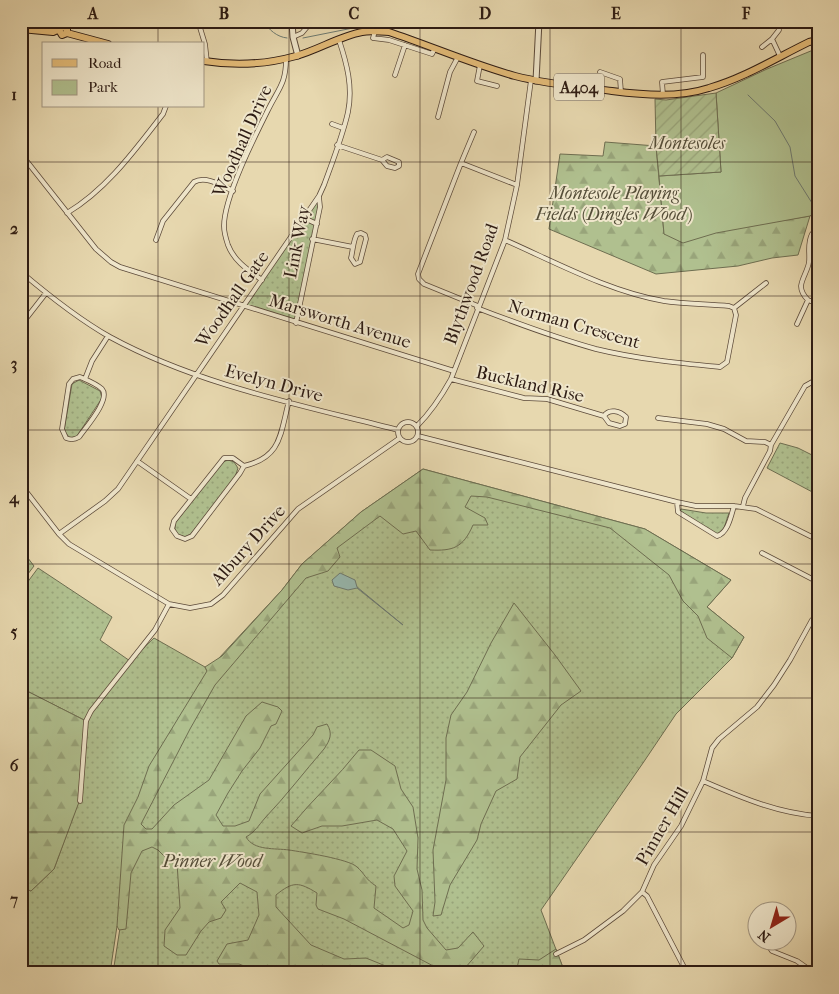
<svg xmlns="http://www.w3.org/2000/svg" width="839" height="994" viewBox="0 0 839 994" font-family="'IM FELL French Canon',serif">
	<defs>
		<pattern id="grass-dots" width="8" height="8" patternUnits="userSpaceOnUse" patternTransform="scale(1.25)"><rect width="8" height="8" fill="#b0c08f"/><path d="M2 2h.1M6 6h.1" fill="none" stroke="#98a47a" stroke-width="1.8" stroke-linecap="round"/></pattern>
		<pattern id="forest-firs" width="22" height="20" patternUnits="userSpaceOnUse" patternTransform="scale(1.25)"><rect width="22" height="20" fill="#b0c08f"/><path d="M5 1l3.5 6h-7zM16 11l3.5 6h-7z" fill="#98a47a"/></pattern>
		<pattern id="garden-furrows" width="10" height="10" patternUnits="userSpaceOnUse" patternTransform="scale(1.25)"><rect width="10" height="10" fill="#b0c08f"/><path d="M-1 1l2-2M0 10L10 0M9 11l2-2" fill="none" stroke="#98a47a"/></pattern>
	</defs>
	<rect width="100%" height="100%" fill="#e7d8af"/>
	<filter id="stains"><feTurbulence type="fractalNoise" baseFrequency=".004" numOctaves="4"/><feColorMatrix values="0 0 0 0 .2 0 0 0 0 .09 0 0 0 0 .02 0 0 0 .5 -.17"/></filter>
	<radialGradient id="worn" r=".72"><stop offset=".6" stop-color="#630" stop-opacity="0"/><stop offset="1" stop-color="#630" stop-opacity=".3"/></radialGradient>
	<path fill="url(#grass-dots)" stroke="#6e6e51" d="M319,196L320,207L296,323L244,306Z
		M79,380L100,391L102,398L77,436L70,438L64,431L72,384Z
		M780,443L798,448L818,458V495L767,468Z
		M228,460L234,462L238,468L235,477L191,534L185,537L178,535L175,529V523L223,462Z
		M423,469L645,529L731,580L707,607L744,637L732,658L676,714L643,763L541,910L565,973H113L120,928L117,926L110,973H21V887L31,891L54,869L77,806L86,721L21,688V591L38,568L112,617L100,640L130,661L154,638L205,667L207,671L282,590L302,564L361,512Z
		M681,509L706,513H729L723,531L720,534H716L680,511Z
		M21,549L34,566L21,583Z"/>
	<path fill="url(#forest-firs)" stroke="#6e6e51" d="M605,142L656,146L664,234L724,230L810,216L798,255L772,258L738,266L656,274L549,229L560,154L603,156Z
		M423,469L645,529L731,580L707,607L744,637L732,658L707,638L698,616L683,601L669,575L610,528L487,497L471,496L465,507L485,518L488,525H473C463,548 453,551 430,550L416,531L403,534L380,516L337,548L340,557L328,571L306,578L215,685L190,729L141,824L146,829H152L174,805L209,780L246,716L262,702L278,707L282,711L276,724L271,726L260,748L242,771L228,793L216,815L223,826H235L249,821L260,794L313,735L317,727L327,724C333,734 330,740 324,749C304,772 286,796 265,818C258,826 255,832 246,837C254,851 275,848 289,850C302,852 349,859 357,867C365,874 365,879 376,886L374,908L403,928L409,925L413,911L395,886L394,876L407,851L393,829L377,820L342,826H322L302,833L291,826C312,800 338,777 359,750H371L395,766L401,789L413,807L418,838L417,869L422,890L423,920L427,928L446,950L458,948L473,932L484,946L465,968L464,973H444L439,969L344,919L318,909L316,905L317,893C299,882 293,881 276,895V907L311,945L344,959L366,958L403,973H262L239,964H219L217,961L227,944L248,940L259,915L257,892L240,883L221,902L226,910L221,918L209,922L201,931L186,955H177L164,946L165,930L180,908L177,863L165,857L158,850L152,847L142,851L131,873L126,929L119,930L117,926L124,825L138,797L149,766L207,671L205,667L222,656L282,590L302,564L361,512Z
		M514,603L555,655L581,691L561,705L520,757L517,779L496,791L481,824L477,840L450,885L441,915L433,916L435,902L433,850L446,780V738L451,715L467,692L491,643Z
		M21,688L86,721L82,794L54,869L31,891L21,887Z
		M556,949L565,973H516L519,959L539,960Z"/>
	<path fill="#b0c08f" stroke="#6e6e51" d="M818,48V209L810,216L716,233L683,243L664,234L659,176L721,172L716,93L767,69Z"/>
	<path fill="url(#garden-furrows)" stroke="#6e6e51" d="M716,93L721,172L659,176L656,146L655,99L666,100Z"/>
	<path fill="#97b9b0" stroke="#6d7a71" d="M340,573L355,580L357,587L403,625L357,588L348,590L334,586L332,580Z"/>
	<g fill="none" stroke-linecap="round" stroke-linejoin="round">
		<path stroke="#6d7a71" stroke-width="1" d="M263,21C269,30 277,37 287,38
			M28,22V21
			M303,38L378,23L380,21
			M748,95L775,121L790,147L795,176L812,203"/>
		<defs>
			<path id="minor" d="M198,21L205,44L207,62
				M777,21L779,30L772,39L780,56
				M375,31L373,38L389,40L432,54L435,48
				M293,37L302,33L312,21
				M762,47L772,39
				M480,65L477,81L497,86
				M600,72L620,79L621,92
				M395,75L405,45
				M663,95L662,82L703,77V55
				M438,117L450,72L458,57
				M332,124L343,128
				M337,145L382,160L387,157L399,162V166L395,168L387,166L382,160
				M21,154L96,249L111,262L120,267L454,371
				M461,163L474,132
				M67,213C107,189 135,150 163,114L166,106
				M304,218L317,224
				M361,233L365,235L366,239L360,262L355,264L351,258C353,250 353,241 357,234Z
				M312,239L353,247
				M156,240L163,221L194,182C206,175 222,186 233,191
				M21,272C47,294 80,320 110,337C198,385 301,405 398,430
				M262,280C248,270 234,261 228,245C226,239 224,232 224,226C224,197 255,136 269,108C279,88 286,83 286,59
				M808,300C804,296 801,292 801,286C802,278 808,270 809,262C810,253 807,243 812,234
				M478,306L424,284L419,279L418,274L461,163L517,185
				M477,308C516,323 556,338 596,349C637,359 679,363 720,367L727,362L736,315L734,308L729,306C708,304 685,304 664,301C610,292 555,262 505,240
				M734,308L766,283
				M296,323L320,207L319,197
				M797,324L808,300L818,304
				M21,325L46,293
				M21,348V354
				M80,377C87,380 97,384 102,389C111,399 86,427 79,437C74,440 71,440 66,438L62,429L69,384L73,379Z
				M85,379L92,361L108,336
				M451,379L524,398L547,399L604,416C609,408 620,411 626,417L625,424L620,426L609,423L604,416
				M658,418L707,424L724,429L746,441L765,442L771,445
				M398 432a10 10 0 1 1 20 0a10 10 0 1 1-20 0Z
				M417,426C431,412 441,397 451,379L505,240L517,185L531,80
				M418,436L677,502L696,506H734L756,509L818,540
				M224,458H233L244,466L240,473L192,536L185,539L177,536L172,529L174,521Z
				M137,461L191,499
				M244,466C282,457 280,434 289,401
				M21,485L59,534L69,544L169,604L190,608L211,604L223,595L298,509L400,438
				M677,502L678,512L717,536C728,533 731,516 734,506
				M743,506L745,498L770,451L771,445L805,386L814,381H818
				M59,534L105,501L118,489L319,196L324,185C332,163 343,135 348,112C353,87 347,64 339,40
				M762,553L818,582
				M703,781C740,797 777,813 818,816
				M80,801L86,721L91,711L155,630L169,604
				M642,892L647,896L687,973
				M766,942L772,951L797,961L814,973
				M556,954L584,940L623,911L642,892L654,865L681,826L703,781L712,748L719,739L757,707L774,685L790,660L812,620L818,616"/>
			<path id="tertiary" d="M292,21L293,37L298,56
				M536,81L539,21"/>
			<path id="primary" d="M21,29L53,32L64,27L67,29V33
				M59,30L62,35L67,33L108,44
				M204,61C236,66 264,65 296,56C318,50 340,36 362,32C371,30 380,32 389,32C431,46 472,64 515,76C546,84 579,87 612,91C644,95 678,98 709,88C744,78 776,58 809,42L818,40"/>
		</defs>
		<use href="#minor" stroke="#5c4a3a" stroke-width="5.5"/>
		<use href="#tertiary" stroke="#5c4a3a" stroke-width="7"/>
		<use href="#primary" stroke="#2d1b13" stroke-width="8"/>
		<use href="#minor" stroke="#efe6cb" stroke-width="4"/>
		<use href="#tertiary" stroke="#efe6cb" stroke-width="5"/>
		<use href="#primary" stroke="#e4bc78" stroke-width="6"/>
	</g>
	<path fill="none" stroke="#2d1b13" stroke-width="1" stroke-opacity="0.55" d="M158,21V44M289,21V973M420,21V973M550,21V973M681,21V973M158,106V973M21,162H818M21,296H818M21,430H818M21,564H818M21,698H818M21,832H818"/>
	<g text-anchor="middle" stroke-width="4" stroke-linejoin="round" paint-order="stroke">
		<rect fill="#efe6cb" stroke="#67584a" stroke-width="1" x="554" y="73.5" width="50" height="27" rx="4"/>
		<g font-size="16" font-weight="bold" fill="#2d1b13">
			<text x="579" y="93">A404</text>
		</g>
		<g font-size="18" fill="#2d1b13" stroke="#efe6cb">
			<text transform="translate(242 141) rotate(-66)" y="6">Woodhall Drive</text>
			<text transform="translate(297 242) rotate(-79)" y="6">Link Way</text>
			<text transform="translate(471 284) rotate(-70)" y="6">Blythwood Road</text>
			<text transform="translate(232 299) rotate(-55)" y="6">Woodhall Gate</text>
			<text transform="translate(340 321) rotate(17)" y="6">Marsworth Avenue</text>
			<text transform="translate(574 324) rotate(16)" y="6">Norman Crescent</text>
			<text transform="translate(274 383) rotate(15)" y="6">Evelyn Drive</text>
			<text transform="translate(530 384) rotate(13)" y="6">Buckland Rise</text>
			<text transform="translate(248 545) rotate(-48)" y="6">Albury Drive</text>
			<text transform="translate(662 826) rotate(-60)" y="6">Pinner Hill</text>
		</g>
		<g font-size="18" font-style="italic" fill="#544d38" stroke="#efe6cb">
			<text x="687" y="149">Montesoles</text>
			<text x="614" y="199">Montesole Playing<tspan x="614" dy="21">Fields (Dingles Wood)</tspan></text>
			<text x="212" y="867">Pinner Wood</text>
		</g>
	</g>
	<rect width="839" height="994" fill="none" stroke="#e7d8af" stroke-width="55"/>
	<rect x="42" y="42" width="162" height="65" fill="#efe6cb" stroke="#a19581"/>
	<rect x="52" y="59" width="25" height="8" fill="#e4bc78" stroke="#a19581"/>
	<text x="88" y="68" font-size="15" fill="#2d1b13">Road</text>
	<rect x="52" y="80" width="25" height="15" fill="#b0c08f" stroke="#a19581"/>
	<text x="88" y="92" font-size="15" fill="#2d1b13">Park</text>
	<g transform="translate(772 926) rotate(218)"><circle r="24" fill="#efe6cb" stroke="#a19581"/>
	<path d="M0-4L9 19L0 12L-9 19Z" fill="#8f2418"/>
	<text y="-8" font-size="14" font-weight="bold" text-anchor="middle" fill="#2d1b13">N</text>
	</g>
	<rect x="28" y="28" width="784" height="938" fill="none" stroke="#2d1b13" stroke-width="2"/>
	<g font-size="16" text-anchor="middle" font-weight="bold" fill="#2d1b13">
		<text x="93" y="19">A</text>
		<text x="224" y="19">B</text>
		<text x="354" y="19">C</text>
		<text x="485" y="19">D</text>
		<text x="616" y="19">E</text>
		<text x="746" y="19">F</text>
		<text x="14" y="100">1</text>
		<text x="14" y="234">2</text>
		<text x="14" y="369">3</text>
		<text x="14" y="503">4</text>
		<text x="14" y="637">5</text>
		<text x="14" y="771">6</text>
		<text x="14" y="905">7</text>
	</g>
	<rect width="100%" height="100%" filter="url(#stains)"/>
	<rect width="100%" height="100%" fill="url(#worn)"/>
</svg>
